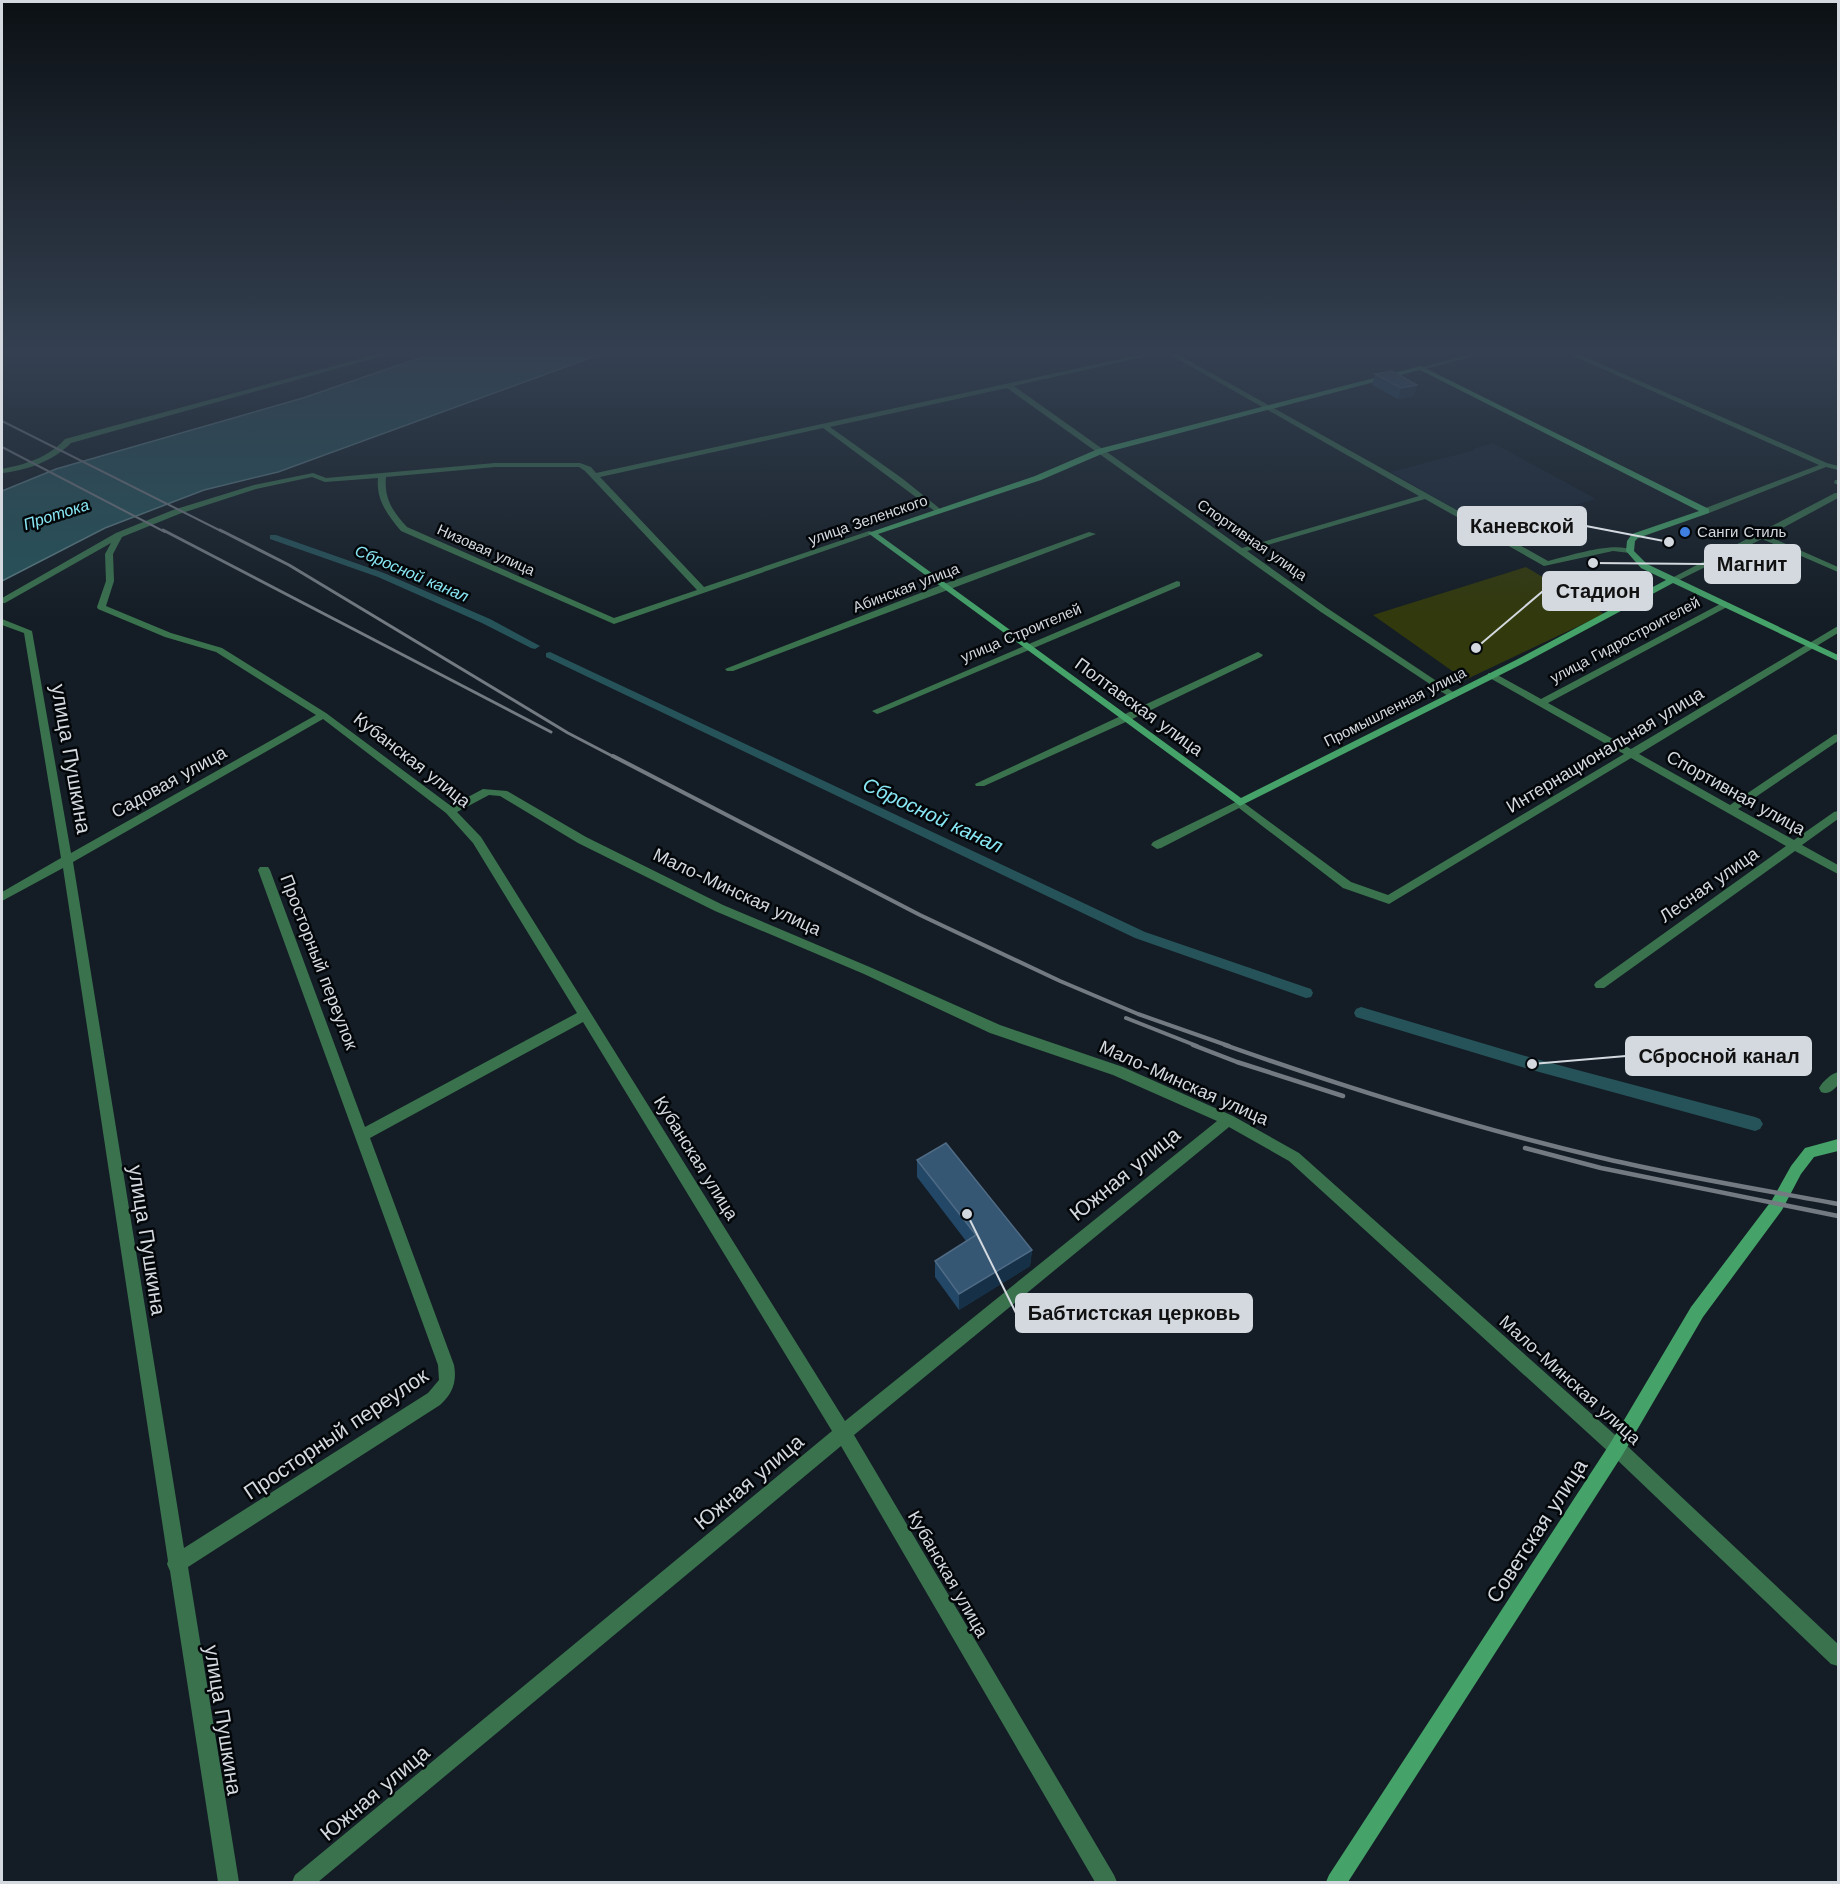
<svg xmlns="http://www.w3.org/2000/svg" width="1840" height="1884" viewBox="0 0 1840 1884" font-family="'Work Sans',sans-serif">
	<rect width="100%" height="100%" fill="#141d25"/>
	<path fill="#192633" d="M1493,443L1532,464L1596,499L1491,529L1390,472L1475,450V448Z"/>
	<path fill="#32390c" d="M1526,567L1604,614L1465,680L1373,615Z"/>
	<path fill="#265359" stroke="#5a7b81" stroke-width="1.5" d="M431,354H601L278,472L204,490L105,528L2,581V491L56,469L303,398Z"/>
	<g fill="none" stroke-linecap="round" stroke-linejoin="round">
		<path fill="#265359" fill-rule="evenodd" d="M270,535H276L384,573L490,619L540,646L535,649L531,648L482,623L378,577L270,539Z
			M550,652L1145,932L1311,989L1313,993L1311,997L1306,998L1135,938L546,657V653Z
			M1361,1007L1532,1058L1755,1117L1760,1119L1763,1124L1760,1129L1755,1131L1532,1070L1356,1017L1354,1013L1356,1009Z"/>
		<path fill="#3a724e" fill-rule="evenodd" d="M378,354H389L71,443C52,462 27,470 2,473V469C26,464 48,458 65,439Z
			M1144,354H1156L1014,386L1242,548L1419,496L1169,354H1177L1548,561C1569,556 1616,540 1634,551L1630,553L1613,551L1544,566L1425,499L1247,551L1327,608L1456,694L1454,696H1448L1321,612L1007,388L830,427L903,479L939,508L940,510L936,512L823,428L600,477L704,587L869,531L876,533L614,624L401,531C387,514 376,500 378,478L325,482L312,477L256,489L179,514L122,537L113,554L114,581L106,606L171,633L222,648L326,713L451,806L483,789L507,791L586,837L723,905L872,968L1000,1025L1123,1067L1233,1116L1299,1153L1623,1442L1838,1644V1666L1831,1664L1611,1454L1289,1161L1229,1127L854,1435L1114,1875L1117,1882H1095L841,1446L318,1882H292L295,1875L832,1431L583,1022L370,1138L454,1365C457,1381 453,1394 440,1405L188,1567L239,1882H218L170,1571L167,1564L168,1561L63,868L2,901V892L61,858L24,633L2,625V619L32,631L71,853L316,715L216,652L165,637L98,609L97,607L106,581L105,554L111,543L5,603H2V598L116,533L173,510L254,485L313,473L326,478L495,463H580L591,467L596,473ZM495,467H579L585,471L697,590L614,618L407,527C393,512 384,499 386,477ZM323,719L446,813L473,843L577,1013L365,1127L270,870L268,867H260L258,870L438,1365L439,1380L428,1393L184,1548L73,862ZM489,795L500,796L578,843L715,911L864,974L990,1033L1113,1075L1217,1121L845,1421L481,837L457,812Z
			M1471,354H1483L1421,370L1418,368Z
			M1569,354H1578L1827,463L1838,466V470L1826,467L1709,513H1703V509L1819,465Z
			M1835,480H1838V485L1834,483Z
			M1835,493H1838V498L1768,536L1838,567V572L1762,539L1675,582L1668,580Z
			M1089,532L1096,534L733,671H727L725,669L941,585Z
			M1177,581L1180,582V586L880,713L877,714L872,711Z
			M1724,602L1727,603V607L1548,703L1631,749L1838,626V633L1639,754L1730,805L1834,735L1838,734V741L1738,809L1794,840L1834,812L1838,811V819L1802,845L1838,865V874L1795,851L1604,988H1596L1594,985L1596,982L1786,846L1631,758L1389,904L1343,888L1239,808L1161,848L1157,849L1151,845L1153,842L1240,800L1351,882L1388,895L1624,754L1488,677V673H1494L1541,699Z
			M1258,652L1263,655L1261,657L1128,721L984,786H976L975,784Z
			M1838,1072V1085C1833,1090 1829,1095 1821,1092L1819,1088C1823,1081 1831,1074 1838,1072Z"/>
		<path fill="#45a369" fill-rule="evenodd" d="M1421,366L1709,509V513L1638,538L1635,541L1634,551L1647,564L1838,655V661L1673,583L1522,664L1240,806L868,533L1035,476L1098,449ZM1420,370L1699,511L1632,534L1627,541L1626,551L1641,568L1666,580L1516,660L1241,798L878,534L1041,480L1104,453Z
			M1838,1139V1151L1814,1157L1801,1174L1782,1210L1703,1317L1623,1454L1348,1882H1326L1329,1875L1611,1442L1691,1307L1772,1200L1791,1166L1805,1148Z"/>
		<path stroke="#737a81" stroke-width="2" d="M2,421L223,532
			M2,447L165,532"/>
		<path stroke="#737a81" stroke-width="3" d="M163,530L551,732
			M220,530L289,565L568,733L616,758"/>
		<path stroke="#737a81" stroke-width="4" d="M613,756L920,915L1060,981L1138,1014L1229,1046
			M1126,1018L1197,1046"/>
		<path stroke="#737a81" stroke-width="4.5" d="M1193,1045L1237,1062L1343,1096
			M1225,1045C1347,1088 1471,1127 1598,1157C1677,1176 1758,1189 1838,1204
			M1525,1148L1601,1168L1838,1216"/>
	</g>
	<path fill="#234767" d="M1363,354H1390L1371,358Z
		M1392,371L1414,396L1398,399L1372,385L1375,374Z
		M917,1160L1032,1250L1030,1266L959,1310L935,1277V1261L966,1241L917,1177Z"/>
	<path fill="#153047" d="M1372,354H1390L1371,358Z
		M1417,385L1414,396L1398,399L1401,388Z
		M1032,1250L1030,1266L959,1310V1294Z"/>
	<path fill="#365774" stroke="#4f6b85" stroke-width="1.5" d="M1392,371L1417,385L1401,388L1375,374Z
		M946,1143L1032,1250L959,1294L935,1261L976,1235L917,1160Z"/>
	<linearGradient id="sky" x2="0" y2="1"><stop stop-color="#0b1014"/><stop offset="0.57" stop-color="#344051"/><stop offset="1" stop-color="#344051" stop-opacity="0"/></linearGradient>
	<rect width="1840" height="618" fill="url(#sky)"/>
	<circle fill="#3f7fe0" stroke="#04070a" stroke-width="2" cx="1685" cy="532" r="6"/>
	<g text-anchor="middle" stroke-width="5" stroke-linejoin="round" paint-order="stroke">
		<g font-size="15" fill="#d3d9df" stroke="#04070a">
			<text transform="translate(868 520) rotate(-19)" y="5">улица Зеленского</text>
			<text transform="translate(1252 540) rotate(35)" y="5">Спортивная улица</text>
			<text transform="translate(486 550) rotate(24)" y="5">Низовая улица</text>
			<text transform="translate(906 588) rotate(-21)" y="5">Абинская улица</text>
			<text transform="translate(1021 633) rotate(-23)" y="5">улица Строителей</text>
			<text transform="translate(1625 640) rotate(-28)" y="5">улица Гидростроителей</text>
			<text transform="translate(1395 707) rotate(-27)" y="5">Промышленная улица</text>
		</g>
		<g font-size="15" fill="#d3d9df" stroke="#04070a" text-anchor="start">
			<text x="1697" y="537">Санги Стиль</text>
		</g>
		<g font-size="16" font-style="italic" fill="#88e8f5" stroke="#04070a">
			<text transform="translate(56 514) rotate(-18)" y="6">Протока</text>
			<text transform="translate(412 573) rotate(23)" y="6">Сбросной канал</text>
		</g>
		<g font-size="18" fill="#d3d9df" stroke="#04070a">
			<text transform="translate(1139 707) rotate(36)" y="6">Полтавская улица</text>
			<text transform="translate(1605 750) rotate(-31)" y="6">Интернациональная улица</text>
			<text transform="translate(412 760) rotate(38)" y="6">Кубанская улица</text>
			<text transform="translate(169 782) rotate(-29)" y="6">Садовая улица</text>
			<text transform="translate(1736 793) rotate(29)" y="6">Спортивная улица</text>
			<text transform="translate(1709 885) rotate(-35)" y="6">Лесная улица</text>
			<text transform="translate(737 892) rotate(25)" y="6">Мало-Минская улица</text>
			<text transform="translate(319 962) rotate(69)" y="6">Просторный переулок</text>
			<text transform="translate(1184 1083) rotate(24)" y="6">Мало-Минская улица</text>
			<text transform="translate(696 1158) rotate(58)" y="6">Кубанская улица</text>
			<text transform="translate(1570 1380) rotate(42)" y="6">Мало-Минская улица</text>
			<text transform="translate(948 1574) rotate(60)" y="6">Кубанская улица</text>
		</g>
		<g font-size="20" font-style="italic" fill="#88e8f5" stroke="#04070a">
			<text transform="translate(933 815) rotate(25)" y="7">Сбросной канал</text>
		</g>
		<g font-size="21" fill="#d3d9df" stroke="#04070a">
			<text transform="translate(71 759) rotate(80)" y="7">улица Пушкина</text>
			<text transform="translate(1125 1174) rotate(-39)" y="7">Южная улица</text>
			<text transform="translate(147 1240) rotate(81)" y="7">улица Пушкина</text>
			<text transform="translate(336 1434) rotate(-34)" y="7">Просторный переулок</text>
			<text transform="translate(749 1482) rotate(-40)" y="7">Южная улица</text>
			<text transform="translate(1537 1531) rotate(-57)" y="7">Советская улица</text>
			<text transform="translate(223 1720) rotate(81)" y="7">улица Пушкина</text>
			<text transform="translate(375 1793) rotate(-40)" y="7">Южная улица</text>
		</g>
	</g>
	<path fill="none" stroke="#d3d9df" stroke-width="2" d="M1669 542L1586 526M1593 563L1705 564M1476 648L1543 591M1532 1064L1626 1056M967 1214L1016 1313"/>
	<g fill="#d3d9df" stroke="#04070a" stroke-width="2">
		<circle cx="1669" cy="542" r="6"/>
		<circle cx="1593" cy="563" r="6"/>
		<circle cx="1476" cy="648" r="6"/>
		<circle cx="1532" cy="1064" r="6"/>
		<circle cx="967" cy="1214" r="6"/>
	</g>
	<g fill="#d3d9df" stroke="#d3d9df" stroke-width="2">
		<rect x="1458" y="507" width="128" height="38" rx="6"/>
		<rect x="1705" y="545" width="95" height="38" rx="6"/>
		<rect x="1543" y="572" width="109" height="38" rx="6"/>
		<rect x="1626" y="1037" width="185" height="38" rx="6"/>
		<rect x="1016" y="1294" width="236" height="38" rx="6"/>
	</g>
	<g font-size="20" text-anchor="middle" font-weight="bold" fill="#111">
		<text x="1522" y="533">Каневской</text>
		<text x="1752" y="571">Магнит</text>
		<text x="1598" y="598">Стадион</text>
		<text x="1719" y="1063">Сбросной канал</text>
		<text x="1134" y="1320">Бабтистская церковь</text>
	</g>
	<rect width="1840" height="1884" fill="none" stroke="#d3d9df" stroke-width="6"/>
</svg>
